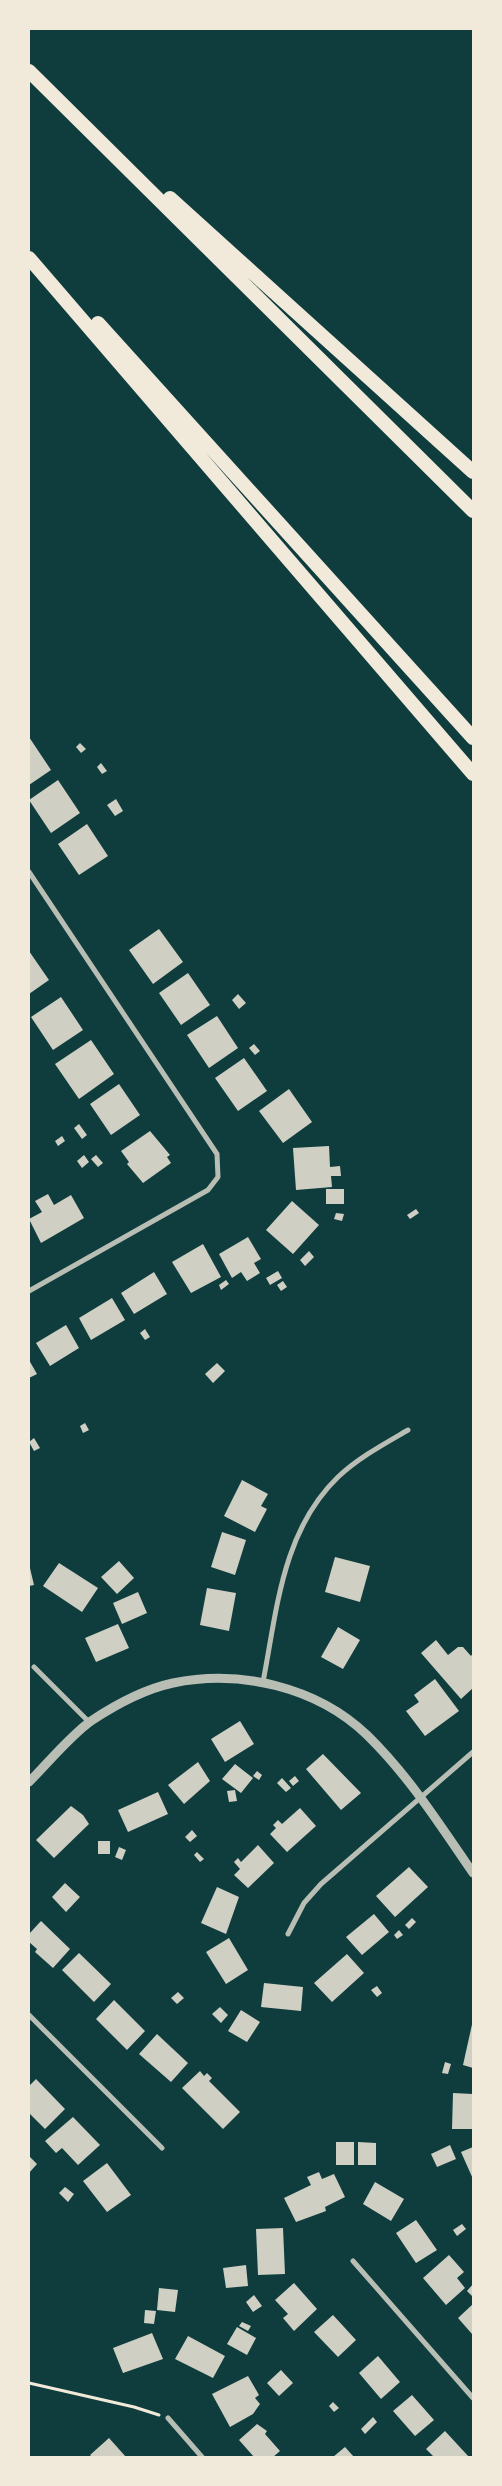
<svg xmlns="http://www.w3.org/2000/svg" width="502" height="2486" viewBox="0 0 502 2486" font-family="'Source Sans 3',sans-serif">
	<rect width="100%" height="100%" fill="#0f3d3e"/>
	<path fill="#cfcfc3" d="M29,737L51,770L29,785Z
		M80,743L86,749L81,753L76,747Z
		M101,763L107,771L102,774L97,767Z
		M58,780L80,813L51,833L29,800Z
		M116,799L123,811L115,816L107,805Z
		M87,824L108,856L79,875L58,844Z
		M159,929L183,962L153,984L129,950Z
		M29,951L49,980L29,994Z
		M188,973L210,1005L181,1025L159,993Z
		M238,994L246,1003L239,1009L232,1000Z
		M61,997L83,1030L53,1050L31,1017Z
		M217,1016L238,1048L209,1068L187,1035Z
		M91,1040L114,1074L79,1099L55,1064Z
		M254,1044L260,1051L255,1055L249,1048Z
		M244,1058L267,1091L238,1111L215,1078Z
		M119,1084L140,1115L111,1135L90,1104Z
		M289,1089L312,1122L283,1143L259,1111Z
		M79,1124L87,1135L82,1139L74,1128Z
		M150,1131L170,1155L167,1157L171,1163L143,1183L127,1164L129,1162L121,1151Z
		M62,1136L65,1141L58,1146L55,1141Z
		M329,1146L330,1167L340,1166L341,1176H331L332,1187L296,1190L293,1148Z
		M84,1155L89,1162L82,1168L77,1161Z
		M96,1155L103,1163L98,1167L91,1159Z
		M326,1189H344V1204H326Z
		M48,1194L54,1205L71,1195L84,1218L41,1243L29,1219L42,1212L35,1201Z
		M292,1201L319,1225L293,1254L266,1230Z
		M416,1209L419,1213L410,1219L407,1215Z
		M336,1213L344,1214L342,1221L334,1219Z
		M248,1237L261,1259L254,1263L260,1273L247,1281L241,1272L232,1278L219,1254Z
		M203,1244L221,1277L191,1293L172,1262Z
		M309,1251L314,1257L305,1266L300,1260Z
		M278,1271L282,1278L270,1285L266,1278Z
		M154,1272L167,1294L134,1314L121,1293Z
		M226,1280L229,1284L221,1290L219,1285Z
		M283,1281L287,1287L281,1291L277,1285Z
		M112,1298L125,1320L91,1340L79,1318Z
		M66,1325L79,1348L50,1366L36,1343Z
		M145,1329L150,1337L145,1340L140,1333Z
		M29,1360L37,1374L29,1378Z
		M217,1363L225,1371L213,1383L205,1374Z
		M85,1423L89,1430L83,1433L80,1426Z
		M34,1438L40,1448L34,1451L29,1442Z
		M242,1480L268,1494L261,1506L267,1509L255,1532L224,1516Z
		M222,1532L246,1540L235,1575L211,1567Z
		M335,1557L370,1566L360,1602L325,1592Z
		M119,1561L134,1578L117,1594L101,1577Z
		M59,1563L98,1588L82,1612L43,1586Z
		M29,1564L34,1585L29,1586Z
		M207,1588L236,1593L229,1631L200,1625Z
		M138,1592L147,1613L122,1624L113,1603Z
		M118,1624L129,1648L96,1662L85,1638Z
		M338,1627L360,1640L343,1669L321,1657Z
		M436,1640L448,1655L458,1647H463L471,1656L473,1653V1688L461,1699L421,1653Z
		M435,1679L459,1711L425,1736L406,1711L419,1702L414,1695Z
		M240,1721L254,1744L225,1762L211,1739Z
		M323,1754L361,1793L341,1810L306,1769Z
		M198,1762L210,1781L184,1804L168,1785Z
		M235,1764L253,1778L241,1793L222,1779Z
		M257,1771L262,1775L259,1780L253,1776Z
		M295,1776L299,1781L293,1786L289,1781Z
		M282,1778L291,1788L286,1792L277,1783Z
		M235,1790L237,1801L229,1802L227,1791Z
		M158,1792L168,1814L128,1832L118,1810Z
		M71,1806L83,1815L89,1824L54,1858L36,1840Z
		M300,1808L316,1826L287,1852L270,1834L276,1828L273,1825L278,1820L282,1824Z
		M192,1830L197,1836L190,1842L185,1837Z
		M98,1841H110V1854H98Z
		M258,1845L274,1863L248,1888L234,1875L240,1869L234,1862L238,1858L241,1862Z
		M119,1847L126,1850L122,1860L115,1857Z
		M197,1852L204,1859L200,1862L194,1855Z
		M409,1867L428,1887L395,1917L376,1896Z
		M65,1883L80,1897L66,1912L52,1897Z
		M217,1887L239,1897L226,1934L201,1923Z
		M374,1914L389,1932L362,1955L346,1937Z
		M412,1918L416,1922L409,1929L405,1925Z
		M41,1921L70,1949L53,1968L35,1952L37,1949L29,1942V1934Z
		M399,1930L403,1935L397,1939L394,1935Z
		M229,1938L248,1970L226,1984L206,1952Z
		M79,1953L111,1984L94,2002L62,1970Z
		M347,1954L364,1973L332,2002L314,1983Z
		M264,1983L303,1987L301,2011L261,2007Z
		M377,1986L382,1993L377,1997L371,1990Z
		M178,1992L184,1998L177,2004L171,1998Z
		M114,2000L145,2031L127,2050L96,2019Z
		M220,2007L228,2015L221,2023L212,2014Z
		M241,2010L260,2022L247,2042L228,2031Z
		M473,2020V2068L463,2065Z
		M157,2034L188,2063L171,2082L139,2054Z
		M445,2062L451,2064L448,2074L442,2073Z
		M200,2071L204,2076L207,2073L212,2078L209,2081L240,2112L223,2129L182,2088Z
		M36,2079L65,2109L45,2129L29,2113V2086Z
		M453,2093L473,2094V2129H452Z
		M73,2117L100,2145L78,2165L62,2148L56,2153L45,2141Z
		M336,2142H354V2165H336Z
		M358,2142L376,2143V2165H358Z
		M450,2145L456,2159L437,2167L431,2154Z
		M473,2147V2179L461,2152Z
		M29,2156L37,2164L29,2173Z
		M107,2163L131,2195L107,2212L83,2181Z
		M319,2172L322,2179L334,2174L345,2197L325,2207L326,2211L296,2222L284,2198L311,2185L307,2177Z
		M375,2182L404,2199L391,2221L363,2204Z
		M65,2187L74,2194L68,2202L59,2193Z
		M416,2220L437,2250L416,2263L396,2233Z
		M462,2224L466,2229L457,2236L453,2230Z
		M283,2228L285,2274L258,2275L256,2229Z
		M449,2255L464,2272L457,2278L465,2288L446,2305L423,2278Z
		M246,2265L248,2286L226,2288L223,2268Z
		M294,2283L317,2309L294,2331L283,2318L288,2314L275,2300Z
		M473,2284V2295L472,2296L467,2291Z
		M159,2288L178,2290L175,2312L157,2310Z
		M254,2295L262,2306L253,2312L246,2302Z
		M473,2304V2333L472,2334L458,2318Z
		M145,2310L156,2311L154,2324L144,2323Z
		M333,2315L356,2340L338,2357L314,2332Z
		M242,2322L251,2326L248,2331L239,2326Z
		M237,2327L256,2338L247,2355L227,2344Z
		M152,2333L163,2359L123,2373L113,2348Z
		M188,2336L225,2356L213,2378L175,2359Z
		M378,2356L400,2382L381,2399L359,2373Z
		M281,2370L293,2383L279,2396L267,2383Z
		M248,2376L259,2395L255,2398L260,2404L253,2414L230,2427L212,2394Z
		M412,2395L434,2420L415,2436L393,2411Z
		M333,2402L339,2408L334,2412L329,2406Z
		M373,2417L377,2422L365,2434L361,2429Z
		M257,2424L267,2431L265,2434L280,2451L273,2457H254L239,2440Z
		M445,2431L469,2457H434L426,2449Z
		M109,2438L126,2457H92L90,2455Z
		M345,2447L354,2457H333Z"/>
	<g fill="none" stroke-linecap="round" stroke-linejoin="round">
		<path stroke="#f1e9da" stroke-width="3" d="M29,2383L134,2407L159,2415"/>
		<path stroke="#b8beb3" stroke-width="5" d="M29,872L217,1154L218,1177L208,1190L29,1291
			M34,1667L89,1722
			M263,1682C277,1610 282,1531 338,1477C358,1458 384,1444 408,1430
			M288,1934L304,1903L321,1884L473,1752
			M29,2015L162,2148
			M353,2261L473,2398
			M168,2418L202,2457"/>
		<path stroke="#b8beb3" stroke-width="9" d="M29,1782C47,1764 71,1735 91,1721C115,1705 145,1689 173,1683C240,1669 317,1687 367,1735C409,1776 440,1825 473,1873"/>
		<path stroke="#f1e9da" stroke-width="14" d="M29,71L473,511
			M170,198L473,472
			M29,258L473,774
			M98,323L473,738"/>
	</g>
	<rect width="502" height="2486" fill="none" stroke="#f1e9da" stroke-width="60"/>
</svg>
